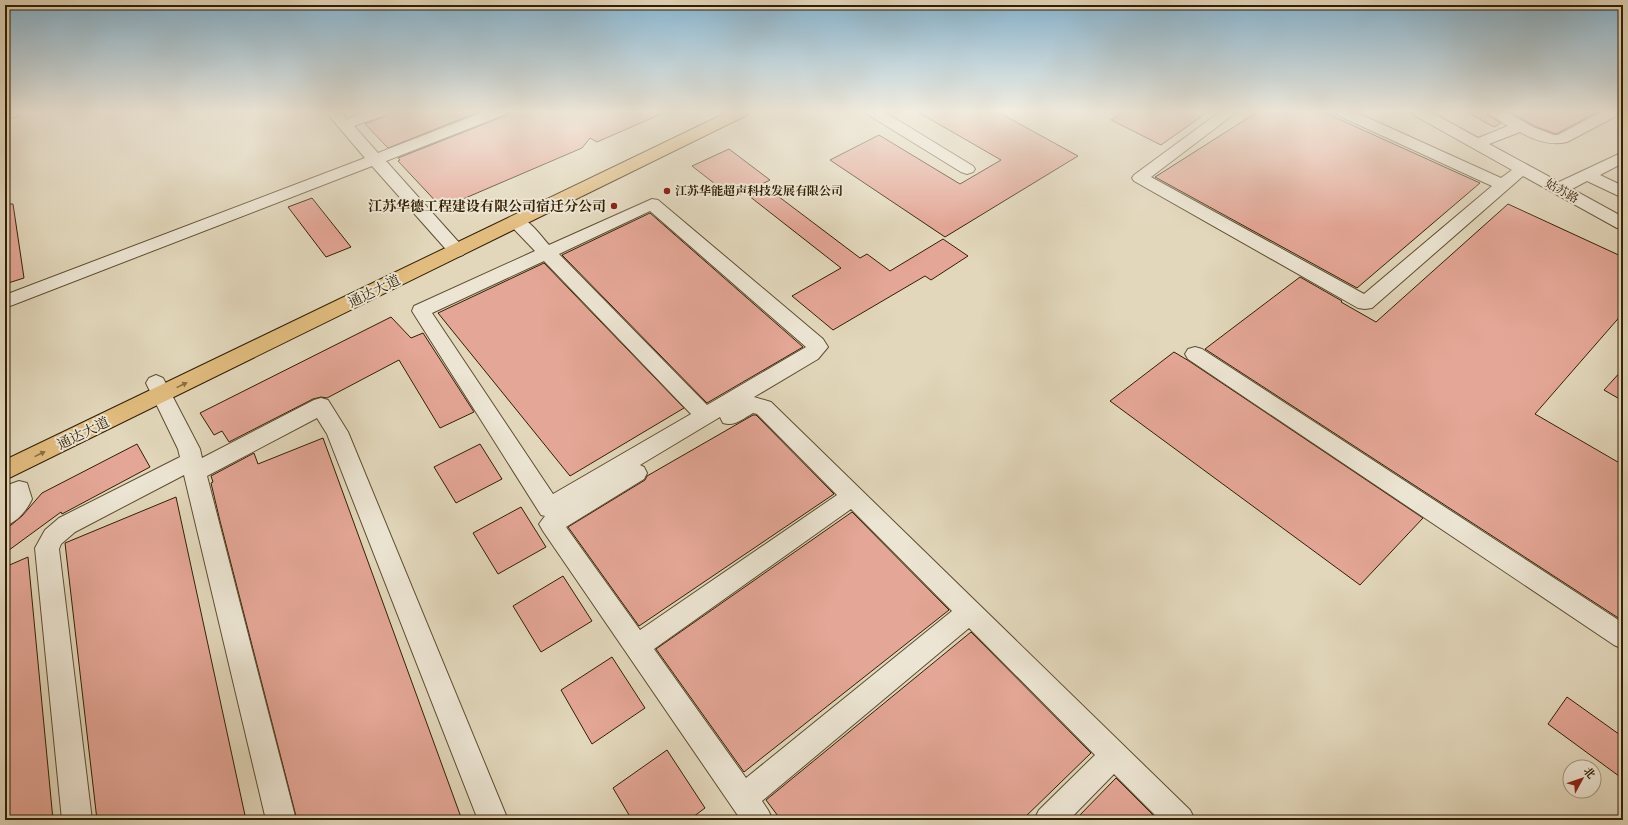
<svg xmlns="http://www.w3.org/2000/svg" width="1628" height="825" viewBox="0 0 1628 825" font-family="'IM FELL Great Primer','Noto Serif SC',serif">
	<rect width="100%" height="100%" fill="#e2d7bb"/>
	<filter id="stains"><feTurbulence type="fractalNoise" baseFrequency=".005" numOctaves="4"/><feColorMatrix values="0 0 0 0 .2 0 0 0 0 .09 0 0 0 0 .02 0 0 0 .5 -.17"/></filter>
	<radialGradient id="worn" r=".72"><stop offset=".6" stop-color="#630" stop-opacity="0"/><stop offset="1" stop-color="#630" stop-opacity=".3"/></radialGradient>
	<path fill="#e4a696" stroke="#321f02" d="M391,111H481L388,148L365,124L388,115Z
		M509,111H668L597,142L590,138L582,148L442,208L398,161L400,160L398,158L507,115Z
		M916,111H996L1078,156L945,237L830,160L879,135L960,184L1001,160Z
		M1124,111H1209L1161,145L1111,120Z
		M1259,111H1321L1480,183L1357,288L1155,177Z
		M1465,111H1486L1488,115L1501,123L1494,127Z
		M1509,111H1599L1556,134L1534,126Z
		M729,149L770,180L762,184L860,258L867,254L890,271L943,239L968,256L931,280L925,276L833,330L792,296L841,268L744,192L733,198L692,166Z
		M312,198L351,247L326,257L288,207Z
		M5,204H13L24,278L5,284Z
		M1508,204L1623,257V313L1535,414L1623,465V621L1205,349L1300,277L1342,301L1341,302L1376,322Z
		M650,213L803,347L707,403L562,255Z
		M544,263L684,408L570,476L438,313Z
		M391,317L411,338L423,333L474,412L440,428L399,360L327,398L321,397L313,399L229,442L222,431L214,435L200,413Z
		M1174,352L1189,361L1423,518L1360,585L1110,401Z
		M1623,369V401L1604,390Z
		M753,415H756L834,494L639,626L568,527L645,480L647,476Z
		M323,438L462,820H297L220,521L211,483L213,482L211,476L254,453L258,464Z
		M137,444L150,467L62,514L61,512L5,553V530L22,516L42,493Z
		M480,444L502,479L456,503L434,467Z
		M176,497L246,820H97L65,543Z
		M521,507L546,547L498,574L473,533Z
		M852,512L949,610L744,772L656,649Z
		M28,557L53,820H5V567Z
		M563,576L592,621L541,652L513,606Z
		M971,632L1091,753L1022,820H781L766,800Z
		M612,657L645,708L592,744L561,690Z
		M1567,697L1623,737V779L1548,724Z
		M667,750L705,808L689,820H632L613,788Z
		M1116,778L1158,820H1075Z"/>
	<g fill="none" stroke-linecap="round" stroke-linejoin="round">
		<defs>
			<path id="minor" d="M5,111H24L22,114L5,120Z
				M325,111H341L347,119L368,111H390L388,114L354,126L378,153L486,111H508L506,114L386,161L463,247L466,251L463,255L457,257L451,255L372,166L5,308V295L365,158Z
				M865,111H883L973,166L975,169L973,172L967,174L961,172L867,114Z
				M1221,111H1238L1151,177L1364,294L1492,186L1335,114L1333,111H1353L1501,178L1512,170L1412,114L1410,111H1429L1478,138L1508,126L1489,114L1487,111H1505L1533,127L1554,135H1558L1603,111H1622L1620,114L1567,142C1550,146 1534,140 1520,132L1489,144L1559,182L1623,152V163L1600,175L1623,186V198L1587,181L1572,189L1623,217V229L1617,228L1523,176L1372,308L1365,309L1358,308L1134,181L1132,178L1134,175Z
				M652,199L658,200L823,339L828,347L818,359L754,397L771,402L1190,810L1195,820H1160L1114,774L1069,820H1034L1039,810L1095,755L969,628L762,801L768,810L773,820H741L543,531L539,524L545,516L541,515L412,311L414,306L535,251L511,226L508,222L511,218C527,214 539,234 549,245ZM650,211L806,347L707,405L559,254ZM544,261L691,414L553,494L432,313ZM753,413L757,414L837,495L640,630L566,527L644,479L647,473L644,467L640,465L720,417L723,423C735,427 742,419 753,413ZM851,509L952,611L746,778L654,649Z
				M1195,347L1202,349L1623,623V649L1614,645L1188,359L1185,354L1188,349Z
				M156,375L163,378L200,449L202,458L314,400L321,398L328,400L348,432L508,820H478L327,434L317,418L207,476L296,820H266L184,475L75,532L61,544L59,549L92,820H62L35,548L45,530L59,518L180,457L178,449L146,383L149,378Z
				M19,481L27,483L32,499C27,510 17,522 5,526V486Z"/>
			<path id="major" d="M730,111H751L749,114L5,480V460Z"/>
		</defs>
		<use href="#minor" stroke="#5e4d30" stroke-width="2"/>
		<use href="#major" stroke="#321f02" stroke-width="2"/>
		<use href="#minor" fill="#ece5d3" fill-rule="evenodd"/>
		<use href="#major" fill="#e1bc7e" fill-rule="evenodd"/>
	</g>
	<defs><path id="oneway-solid" d="M-6-.8H1V-3.2L6.5 0L1 3.2V.8H-6Z"/></defs>
	<g fill="#8a6e40">
		<use href="#oneway-solid" transform="translate(182 385) rotate(-26)"/>
		<use href="#oneway-solid" transform="translate(40 454) rotate(-26)"/>
	</g>
	<linearGradient id="sky" x2="0" y2="1"><stop stop-color="#87b6d3"/><stop offset="0.49" stop-color="#f2ede0"/><stop offset="1" stop-color="#f2ede0" stop-opacity="0"/></linearGradient>
	<rect width="1628" height="227" fill="url(#sky)"/>
	<g fill="#8f2418" stroke="#ece5d3" stroke-width="1.5">
		<circle cx="667" cy="191" r="4"/>
		<circle cx="614" cy="206" r="4"/>
	</g>
	<g text-anchor="middle" stroke-width="4" stroke-linejoin="round" paint-order="stroke">
		<g font-size="12" font-weight="bold" fill="#321f02" stroke="#ece5d3" text-anchor="start">
			<text x="675" y="195">江苏华能超声科技发展有限公司</text>
		</g>
		<g font-size="12" fill="#321f02" stroke="#ece5d3">
			<text transform="translate(1562 191) rotate(29)" y="4">姑苏路</text>
		</g>
		<g font-size="14" font-weight="bold" fill="#321f02" stroke="#ece5d3" text-anchor="end">
			<text x="606" y="211">江苏华德工程建设有限公司宿迁分公司</text>
		</g>
		<g font-size="14" fill="#321f02" stroke="#ece5d3">
			<text transform="translate(374 291) rotate(-26)" y="5">通达大道</text>
			<text transform="translate(83 433) rotate(-26)" y="5">通达大道</text>
		</g>
	</g>
	<rect width="1628" height="825" fill="none" stroke="#e2d7bb" stroke-width="20"/>
	<rect x="6" y="6" width="1616" height="813" fill="none" stroke="#321f02" stroke-width="2"/>
	<rect x="10" y="10" width="1608" height="805" fill="none" stroke="#321f02"/>
	<g transform="translate(1582 779) rotate(50)"><circle r="19" fill="#ece5d3" stroke="#a2967f"/>
	<path d="M0-3L7 15L0 10L-7 15Z" fill="#8f2418"/>
	<text y="-6" font-size="11" font-weight="bold" text-anchor="middle" fill="#321f02">北</text>
	</g>
	<rect width="100%" height="100%" filter="url(#stains)"/>
	<rect width="100%" height="100%" fill="url(#worn)"/>
</svg>
